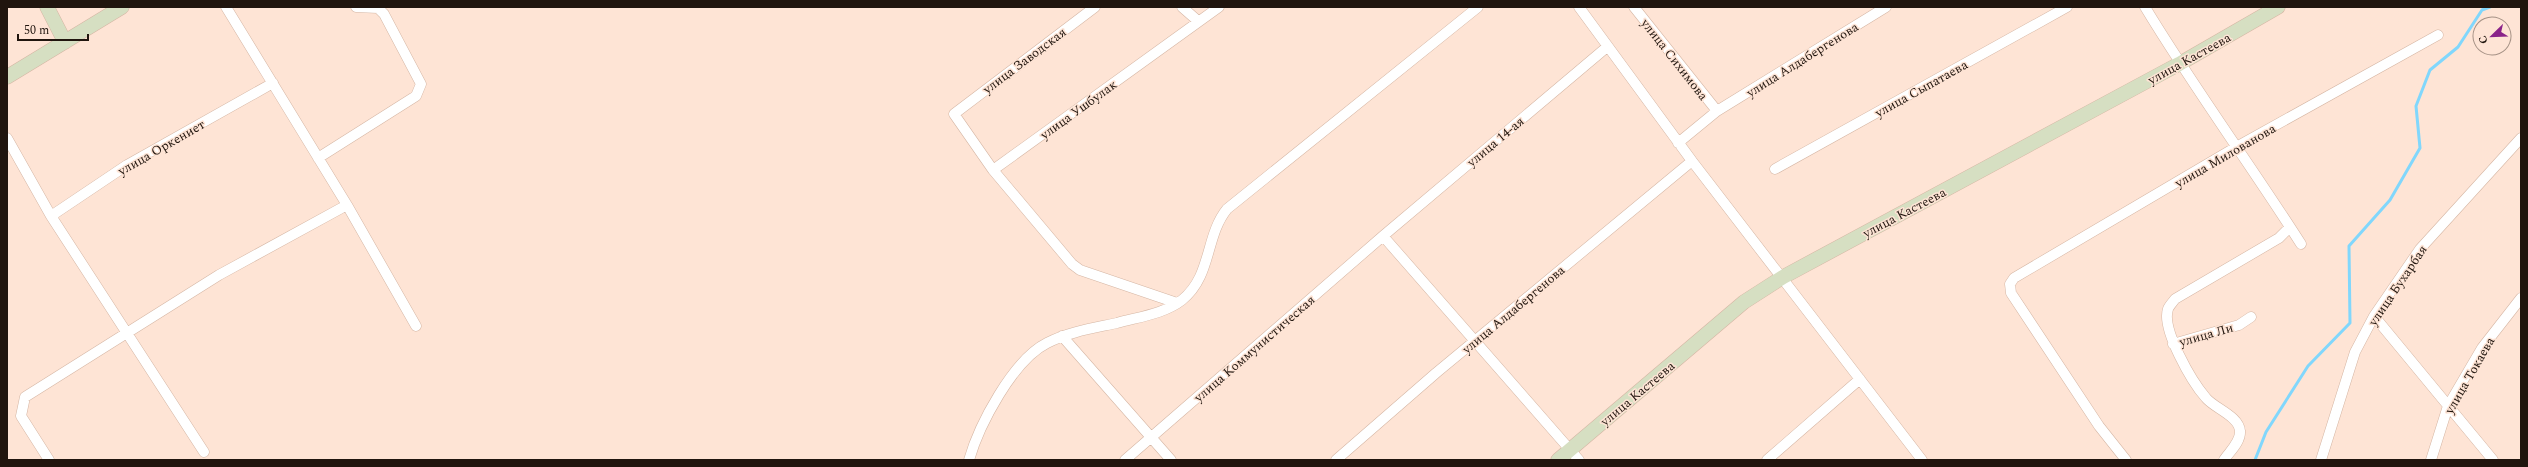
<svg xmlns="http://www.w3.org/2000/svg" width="2528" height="467" viewBox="0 0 2528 467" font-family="Spectral,serif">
	<rect width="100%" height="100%" fill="#fee4d5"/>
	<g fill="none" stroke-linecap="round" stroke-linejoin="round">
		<path stroke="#81d7fc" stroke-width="3" d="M2255,460L2266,432L2308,366L2350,323L2349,246L2390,200L2420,148L2416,106L2430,70L2458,47L2482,10L2490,7"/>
		<defs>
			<path id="street" d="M226,7L347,205L416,326
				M1095,7L954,114L993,170L1219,7
				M1182,7L1198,21
				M1579,7L1692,161L1922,460
				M1634,7L1717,111
				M2145,7C2194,88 2250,164 2301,244
				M7,138L51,216L204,452
				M1678,143L1717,111L1886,7
				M318,158L416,96L421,84L384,14L378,8L356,7
				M1775,169L2067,7
				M993,170L1072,264L1080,270L1177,303
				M51,216L127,165L273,83
				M1383,236L1579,460
				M2374,316L2493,460
				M1062,336L1171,460
				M2173,344L2239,325L2251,317
				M49,460L21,416L25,397L219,275L347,205
				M969,460C979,425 1013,360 1047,343C1068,332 1094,328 1117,323C1138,317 1164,314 1182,300C1212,276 1205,236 1227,209L1478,7
				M1125,460L1383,236L1607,47
				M1336,460L1436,373L1692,161
				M1767,460L1860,379
				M2126,460L2099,426L2011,293L2010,284L2014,278L2238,146L2438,35
				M2224,460C2229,452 2241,442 2240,431C2239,416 2214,408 2206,398C2192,382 2161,329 2168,309C2169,306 2173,302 2175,299L2279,238L2290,227
				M2321,460L2355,352L2374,316L2420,249L2521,138
				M2431,460L2448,406L2482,348L2521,298"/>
			<path id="secondary" d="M47,7L65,42
				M7,77L122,7
				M1558,460L1744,302L1783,277L2179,64L2278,7"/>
		</defs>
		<use href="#street" stroke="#d5b6a4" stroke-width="11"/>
		<use href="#secondary" stroke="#d5b6a4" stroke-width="15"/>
		<use href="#street" stroke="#fff" stroke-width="10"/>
		<use href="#secondary" stroke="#d6dfc2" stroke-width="14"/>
	</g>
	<g text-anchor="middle" stroke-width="3" stroke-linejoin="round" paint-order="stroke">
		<g font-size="13" fill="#20150e" stroke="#fee4d5">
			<text transform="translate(2189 58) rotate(-29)" y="5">улица Кастеева</text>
			<text transform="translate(1675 59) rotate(52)" y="5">улица Сихимова</text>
			<text transform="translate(1802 59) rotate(-32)" y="5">улица Алдабергенова</text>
			<text transform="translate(1024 60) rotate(-37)" y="5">улица Заводская</text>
			<text transform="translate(1921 88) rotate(-29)" y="5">улица Сыпатаева</text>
			<text transform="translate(1078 109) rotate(-36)" y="5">улица Ушбулак</text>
			<text transform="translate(1495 141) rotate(-40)" y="5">улица 14-ая</text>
			<text transform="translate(161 147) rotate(-30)" y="5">улица Оркениет</text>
			<text transform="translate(2225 155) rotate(-30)" y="5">улица Милованова</text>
			<text transform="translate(1904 212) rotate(-28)" y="5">улица Кастеева</text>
			<text transform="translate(2397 285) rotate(-56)" y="5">улица Бухарбая</text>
			<text transform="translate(1513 309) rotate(-40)" y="5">улица Алдабергенова</text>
			<text transform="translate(2206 334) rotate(-16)" y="5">улица Ли</text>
			<text transform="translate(1254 348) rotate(-41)" y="5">улица Коммунистическая</text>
			<text transform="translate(2469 375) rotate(-60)" y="5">улица Токаева</text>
			<text transform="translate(1637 393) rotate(-40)" y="5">улица Кастеева</text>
		</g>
	</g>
	<rect width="2528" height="467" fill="none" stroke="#20150e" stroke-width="16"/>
	<g transform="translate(2492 36) rotate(247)"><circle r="19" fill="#fee4d5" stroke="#a59185"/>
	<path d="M0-3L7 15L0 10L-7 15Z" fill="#8a2389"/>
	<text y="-6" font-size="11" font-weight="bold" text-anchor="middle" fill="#20150e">С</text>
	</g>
	<path d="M18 34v6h70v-6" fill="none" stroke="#20150e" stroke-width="2"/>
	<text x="24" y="34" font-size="12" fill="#20150e" stroke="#fee4d5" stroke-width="3" paint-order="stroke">50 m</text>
</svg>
